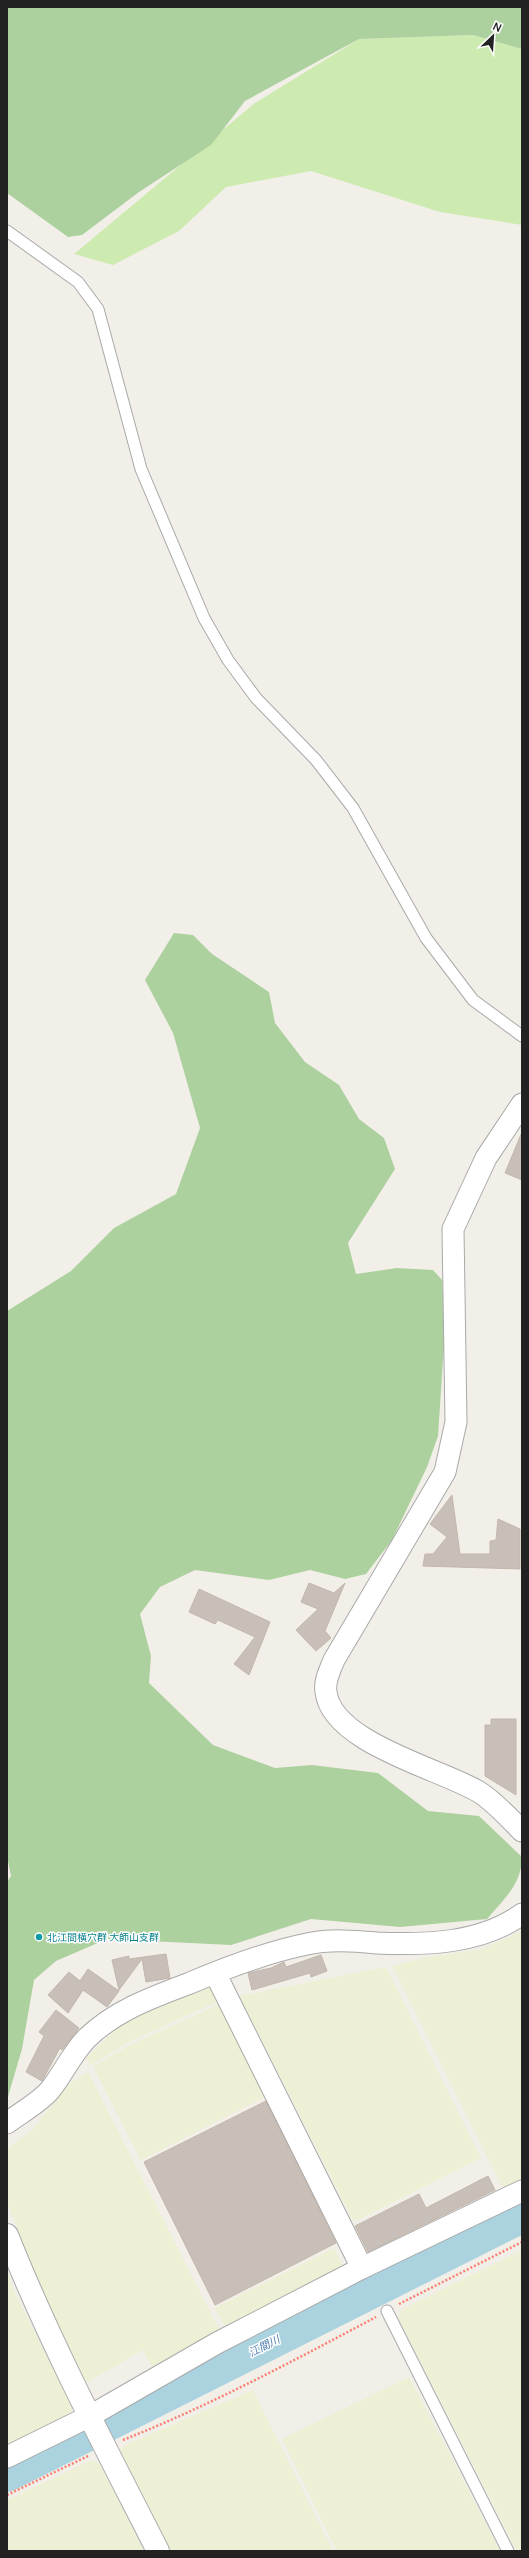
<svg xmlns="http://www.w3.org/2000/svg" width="529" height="2558" viewBox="0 0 529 2558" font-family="Manrope,'Noto Sans JP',sans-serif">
	<rect width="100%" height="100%" fill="#f2efe9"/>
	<path fill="#eef0d5" d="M522,1931V2178L503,2188L392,1966L423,1958L482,1949Z
		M386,1967L481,2158L354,2222L239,1996Z
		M210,1987L219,2001L131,2041L91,2065L86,2058L123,2022Z
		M222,2003L269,2095L141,2160L93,2066L134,2043Z
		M88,2072L220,2331L152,2367L143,2350L86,2383L48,2307L7,2202V2149L32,2130L70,2083Z
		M334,2248L344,2269L226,2329L215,2308Z
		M522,2250V2551H517L398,2318L401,2310Z
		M7,2270L15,2293L73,2408L65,2420L7,2449Z
		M409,2377L500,2551H337L282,2439Z
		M253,2390L333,2551H171L120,2451L125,2445Z
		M92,2460L100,2464L144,2551H7V2500Z"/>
	<path fill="#cdebb0" d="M473,35L522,49V225L440,212L311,171L226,187L179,231L113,265L74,254L255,103L359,39Z"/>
	<path fill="#add19e" d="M7,7H522V49L473,35L359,39L245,101L211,145L139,192L82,235L68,237L7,193Z
		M174,933L193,935L212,954L269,992L275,1023L305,1062L339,1085L359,1119L384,1138L395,1169L348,1243L356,1274L397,1268L433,1270L442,1280L445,1329L438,1436L427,1467L392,1540L366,1574L345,1579L310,1570L269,1580L195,1570L160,1587L140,1614L151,1656L149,1683L213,1745L275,1768L312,1765L378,1773L428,1811L479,1816L522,1857C522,1884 503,1900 487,1919L400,1927L311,1919L231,1945L107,1939L56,1961L34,1980L22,2049L7,2100V1882L11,1876L7,1856V1311L71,1271L114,1228L176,1194L200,1128L173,1033L145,980Z"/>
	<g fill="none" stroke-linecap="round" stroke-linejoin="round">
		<path stroke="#aad3df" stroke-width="32" d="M7,2476L522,2217"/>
	</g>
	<path fill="#c7bfb8" stroke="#c4b6ab" d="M522,1132V1180L505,1173Z
		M452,1495L460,1554H490V1541L496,1540L498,1519L520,1529V1569L423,1566L425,1554H433L447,1537L430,1524Z
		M309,1583L334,1593L345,1583L325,1631L331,1638L316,1651L296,1630L318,1609L301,1602Z
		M199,1589L270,1622L249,1675L234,1664L255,1637L218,1620L215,1624L189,1612Z
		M491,1719H516V1795L485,1776V1725H491Z
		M166,1954L170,1978L146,1982L142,1959L119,1990L112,1960L129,1956V1959Z
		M321,1955L327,1971L311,1977L310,1973L252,1990L248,1973L271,1968L284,1962L286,1967Z
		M88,1969L119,1991L107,2007L83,1990L68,2013L48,1995L69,1972L80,1981Z
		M56,2010L79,2028L62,2050L60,2048L42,2081L26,2072L44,2036L39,2032Z
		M266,2101L336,2243L215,2305L144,2162Z
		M488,2176L495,2190L368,2252L355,2226L419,2194L426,2208Z"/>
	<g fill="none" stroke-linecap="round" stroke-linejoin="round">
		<defs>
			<path id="service" d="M7,231L78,282L98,309L141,469L204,618L228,660L256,698L316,760L353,808L426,938L473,1000L522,1036
				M387,2311L508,2551"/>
			<path id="minor" d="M522,1104L486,1158L453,1229L456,1422L445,1472L334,1660C330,1670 324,1681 326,1692C332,1743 441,1769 479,1792C495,1802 509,1818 522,1831
				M215,1973L362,2268
				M7,2123C20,2113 39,2103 50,2090C63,2074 72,2053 87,2038C116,2010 153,1997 190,1983C228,1967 267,1952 307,1944C330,1939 354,1941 377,1943C425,1945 481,1944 522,1914
				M7,2457L90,2416L217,2343L362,2268L522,2191"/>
			<path id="tertiary" d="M7,2235C50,2343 105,2447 158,2551"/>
		</defs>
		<use href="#service" stroke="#a9a9a9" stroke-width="13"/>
		<use href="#minor" stroke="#a9a9a9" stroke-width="23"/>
		<use href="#tertiary" stroke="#a9a9a9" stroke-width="24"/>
		<path stroke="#fa8072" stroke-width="2.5" stroke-dasharray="2 2" stroke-linecap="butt" d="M399,2304L522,2242
			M123,2440C211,2405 293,2361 376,2317
			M7,2495L88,2456"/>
		<use href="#service" stroke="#fff" stroke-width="11"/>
		<use href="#minor" stroke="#fff" stroke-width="21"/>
		<use href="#tertiary" stroke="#fff" stroke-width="22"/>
	</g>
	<circle fill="#0f9aa8" stroke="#fff" stroke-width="1.5" cx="39" cy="1937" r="4"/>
	<g text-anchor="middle" stroke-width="3" stroke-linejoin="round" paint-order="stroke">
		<g font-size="10" fill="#0d838f" stroke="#fff" text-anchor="start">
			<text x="47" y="1941">北江間横穴群 大師山支群</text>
		</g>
		<g font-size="11" font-style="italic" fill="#4a7aab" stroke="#fff">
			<text transform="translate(264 2346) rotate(-27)" y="4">江間川</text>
		</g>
	</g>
	<rect width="529" height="2558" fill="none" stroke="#222222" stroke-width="16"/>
	<g transform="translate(493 36) rotate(25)" stroke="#ffffff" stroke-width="3" paint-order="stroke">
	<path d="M0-3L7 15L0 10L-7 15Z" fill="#222222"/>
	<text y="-6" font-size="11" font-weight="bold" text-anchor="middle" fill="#222222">N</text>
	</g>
</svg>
